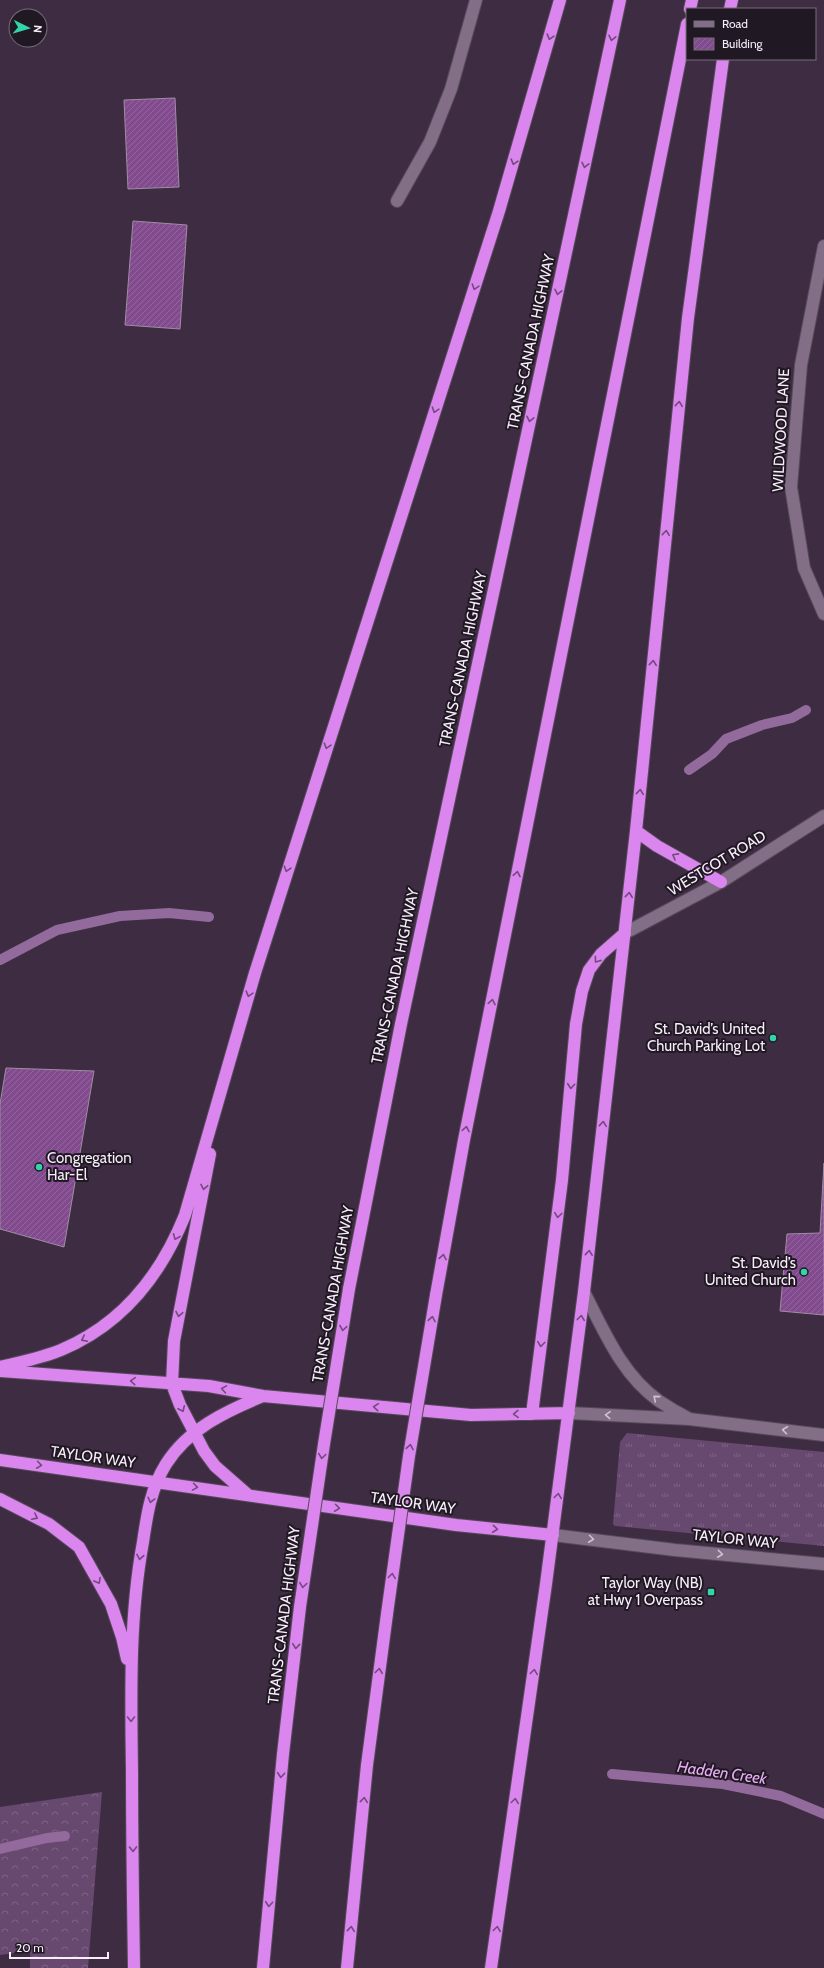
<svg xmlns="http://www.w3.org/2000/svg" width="824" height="1968" viewBox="0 0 824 1968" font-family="Cabin,sans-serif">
	<defs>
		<pattern id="grass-tufts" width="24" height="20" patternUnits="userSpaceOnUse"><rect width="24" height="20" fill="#67486f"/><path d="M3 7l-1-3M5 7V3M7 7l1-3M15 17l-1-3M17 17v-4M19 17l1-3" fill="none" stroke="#7e6384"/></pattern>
		<pattern id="forest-crowns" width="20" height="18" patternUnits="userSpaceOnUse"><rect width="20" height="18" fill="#67486f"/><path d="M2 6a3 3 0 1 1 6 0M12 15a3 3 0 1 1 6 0" fill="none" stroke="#7e6384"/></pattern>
		<pattern id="building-hatch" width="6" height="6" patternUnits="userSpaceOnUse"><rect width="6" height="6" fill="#814b8e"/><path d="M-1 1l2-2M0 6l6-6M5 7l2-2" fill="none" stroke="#94659f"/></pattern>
	</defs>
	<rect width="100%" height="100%" fill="#3e2d42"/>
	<path fill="url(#grass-tufts)" d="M627,1433L824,1452V1546L615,1526L613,1524L620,1442Z"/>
	<path fill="url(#forest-crowns)" d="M102,1792L88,1968H30V1951L0,1955V1807Z"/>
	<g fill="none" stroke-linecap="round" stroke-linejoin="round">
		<path stroke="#926a9c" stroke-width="10" d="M689,770L712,754L726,739L762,725L792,718L806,710
			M0,960L57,930L120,916L169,913L209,917
			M612,1774L723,1784L781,1796L824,1814
			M0,1849L47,1838L65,1836"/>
	</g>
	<path fill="url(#building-hatch)" stroke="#a08ca4" d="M175,98L179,187L128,189L124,100Z
		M133,221L187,225L180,329L125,325Z
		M6,1068L94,1071L64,1247L0,1229V1104Z
		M824,1163V1315L780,1311L787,1234L820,1233Z"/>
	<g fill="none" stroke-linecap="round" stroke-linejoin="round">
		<defs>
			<path id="street" d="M397,201L430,142L451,89L476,0
				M824,246L801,365L791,487L804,568L824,614
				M625,933L721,882L824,816"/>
			<path id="secondary" d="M584,1292C604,1331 622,1375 659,1401C668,1407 678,1413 688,1418
				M569,1413L689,1419L824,1435
				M553,1535L675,1550L824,1564"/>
			<path id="highway" d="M690,9L692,0
				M730,9L732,0
				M636,831L657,846L721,882
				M210,1154L174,1341L172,1384L180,1405L204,1451L215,1466L247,1494
				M349,1289L401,1024L620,0
				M436,1295L464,1140L687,24
				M0,1367C20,1362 42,1358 61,1350C123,1324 161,1275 185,1215L255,973L499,211L560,0
				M1,1371L209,1386L263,1396L471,1415L569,1413
				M532,1414L562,1180L576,1024L582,991L589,970L601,954L625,933
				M0,1460L456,1525L553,1535
				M0,1499L49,1524L79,1547L111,1604L122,1637L127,1659
				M134,1968C133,1903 132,1837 132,1772C131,1695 129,1618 143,1542C147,1514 151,1488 166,1464C188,1429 226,1411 263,1396
				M263,1968L283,1754L300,1607
				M347,1968L367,1765L387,1614
				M491,1968L546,1584L584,1292L636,831L688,318L723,59"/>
		</defs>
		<use href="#street" stroke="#57495b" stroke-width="14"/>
		<use href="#secondary" stroke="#57495b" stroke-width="14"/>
		<use href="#highway" stroke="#57495b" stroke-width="14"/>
		<use href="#street" stroke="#826e86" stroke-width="12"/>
		<use href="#secondary" stroke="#826e86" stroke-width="12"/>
		<use href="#highway" stroke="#da86ee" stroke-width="12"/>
		<defs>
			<path id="highway-bridge" d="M300,1607L324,1444L349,1289
				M387,1614L409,1456L436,1295"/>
		</defs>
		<use href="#highway-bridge" stroke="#57495b" stroke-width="14" stroke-linecap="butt"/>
		<use href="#highway-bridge" stroke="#da86ee" stroke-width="12"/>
	</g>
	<defs><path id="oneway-chevron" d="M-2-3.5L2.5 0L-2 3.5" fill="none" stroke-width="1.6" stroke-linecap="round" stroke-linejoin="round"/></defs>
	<g stroke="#744a7e">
		<use href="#oneway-chevron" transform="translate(550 37) rotate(106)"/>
		<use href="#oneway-chevron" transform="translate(612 38) rotate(102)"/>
		<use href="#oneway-chevron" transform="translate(514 162) rotate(106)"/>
		<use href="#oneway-chevron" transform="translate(585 165) rotate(102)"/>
		<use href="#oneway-chevron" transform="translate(475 287) rotate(108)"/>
		<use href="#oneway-chevron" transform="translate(558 292) rotate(102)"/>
		<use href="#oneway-chevron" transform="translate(679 404) rotate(-84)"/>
		<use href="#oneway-chevron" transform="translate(435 410) rotate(108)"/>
		<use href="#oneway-chevron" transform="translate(530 419) rotate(102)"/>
		<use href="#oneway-chevron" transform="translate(666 533) rotate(-84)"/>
		<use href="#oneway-chevron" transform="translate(653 663) rotate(-84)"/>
		<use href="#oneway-chevron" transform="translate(327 746) rotate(108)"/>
		<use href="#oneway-chevron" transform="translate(640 792) rotate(-84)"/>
		<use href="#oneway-chevron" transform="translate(675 856) rotate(-151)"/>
		<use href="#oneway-chevron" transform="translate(287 869) rotate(107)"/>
		<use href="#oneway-chevron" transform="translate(517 874) rotate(-79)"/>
		<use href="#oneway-chevron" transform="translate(629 895) rotate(-84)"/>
		<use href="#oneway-chevron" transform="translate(597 960) rotate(126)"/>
		<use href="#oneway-chevron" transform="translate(249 994) rotate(106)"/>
		<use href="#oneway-chevron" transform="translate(492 1002) rotate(-79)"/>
		<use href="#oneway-chevron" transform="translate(571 1086) rotate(95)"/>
		<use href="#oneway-chevron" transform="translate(603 1124) rotate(-84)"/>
		<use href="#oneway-chevron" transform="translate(466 1129) rotate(-79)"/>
		<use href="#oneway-chevron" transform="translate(204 1187) rotate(101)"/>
		<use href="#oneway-chevron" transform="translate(558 1215) rotate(97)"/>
		<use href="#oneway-chevron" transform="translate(176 1237) rotate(112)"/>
		<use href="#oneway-chevron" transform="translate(589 1253) rotate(-84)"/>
		<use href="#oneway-chevron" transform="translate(443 1257) rotate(-80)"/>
		<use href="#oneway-chevron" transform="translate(179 1314) rotate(101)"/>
		<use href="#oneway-chevron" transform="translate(581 1318) rotate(-83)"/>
		<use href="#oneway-chevron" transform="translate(432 1319) rotate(-80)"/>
		<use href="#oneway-chevron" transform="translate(343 1328) rotate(99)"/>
		<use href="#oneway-chevron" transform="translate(84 1339) rotate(154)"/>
		<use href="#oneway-chevron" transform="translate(541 1344) rotate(97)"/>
		<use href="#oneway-chevron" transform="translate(133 1381) rotate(-176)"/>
		<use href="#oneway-chevron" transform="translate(224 1389) rotate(-170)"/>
		<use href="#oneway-chevron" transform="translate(376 1407) rotate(-175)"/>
		<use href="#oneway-chevron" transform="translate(182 1409) rotate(65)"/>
		<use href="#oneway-chevron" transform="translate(516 1414) rotate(178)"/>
		<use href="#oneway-chevron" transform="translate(410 1447) rotate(-80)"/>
		<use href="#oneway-chevron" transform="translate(322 1456) rotate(98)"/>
		<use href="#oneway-chevron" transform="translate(39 1465) rotate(8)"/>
		<use href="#oneway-chevron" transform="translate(195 1487) rotate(9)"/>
		<use href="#oneway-chevron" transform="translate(558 1496) rotate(-82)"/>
		<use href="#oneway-chevron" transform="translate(151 1500) rotate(104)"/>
		<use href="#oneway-chevron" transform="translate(337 1508) rotate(8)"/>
		<use href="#oneway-chevron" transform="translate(35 1517) rotate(27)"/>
		<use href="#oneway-chevron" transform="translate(495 1529) rotate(6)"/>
		<use href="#oneway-chevron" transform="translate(140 1557) rotate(100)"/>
		<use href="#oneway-chevron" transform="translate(392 1576) rotate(-82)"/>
		<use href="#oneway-chevron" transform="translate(98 1581) rotate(61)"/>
		<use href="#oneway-chevron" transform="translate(303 1585) rotate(98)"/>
		<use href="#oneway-chevron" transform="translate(296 1646) rotate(96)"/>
		<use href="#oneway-chevron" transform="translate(379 1671) rotate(-83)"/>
		<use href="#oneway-chevron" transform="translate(534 1672) rotate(-82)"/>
		<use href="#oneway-chevron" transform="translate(131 1719) rotate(89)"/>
		<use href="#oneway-chevron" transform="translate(281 1775) rotate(95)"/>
		<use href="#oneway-chevron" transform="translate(364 1800) rotate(-84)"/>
		<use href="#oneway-chevron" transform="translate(515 1801) rotate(-82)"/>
		<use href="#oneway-chevron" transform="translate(133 1849) rotate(89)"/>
		<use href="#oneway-chevron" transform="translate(269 1904) rotate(95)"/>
		<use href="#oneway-chevron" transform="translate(351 1929) rotate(-84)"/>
		<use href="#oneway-chevron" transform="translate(497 1929) rotate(-82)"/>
	</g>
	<g stroke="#cfc1d2">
		<use href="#oneway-chevron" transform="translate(656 1398) rotate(-140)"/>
		<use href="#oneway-chevron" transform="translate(608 1415) rotate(-177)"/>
		<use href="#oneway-chevron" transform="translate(785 1430) rotate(-173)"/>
		<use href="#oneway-chevron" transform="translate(591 1539) rotate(7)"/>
		<use href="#oneway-chevron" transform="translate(720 1554) rotate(6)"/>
	</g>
	<g fill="#32d4a9" stroke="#201822" stroke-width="1.5">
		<circle cx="773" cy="1038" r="4"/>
		<circle cx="39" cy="1167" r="4"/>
		<circle cx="804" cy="1272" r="4"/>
		<rect x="707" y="1588" width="8" height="8" rx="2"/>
	</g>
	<g text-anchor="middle" stroke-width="4" stroke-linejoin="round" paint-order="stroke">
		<g font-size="15" fill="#f8edfb" stroke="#201822">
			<text transform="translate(531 342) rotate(-78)" y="5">TRANS-CANADA HIGHWAY</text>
			<text transform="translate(781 430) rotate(-87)" y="5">WILDWOOD LANE</text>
			<text transform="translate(463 659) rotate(-78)" y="5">TRANS-CANADA HIGHWAY</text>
			<text transform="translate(717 863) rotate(-31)" y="5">WESTCOT ROAD</text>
			<text transform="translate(395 976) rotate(-78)" y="5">TRANS-CANADA HIGHWAY</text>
			<text transform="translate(333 1294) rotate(-80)" y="5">TRANS-CANADA HIGHWAY</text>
			<text transform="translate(93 1457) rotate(8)" y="5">TAYLOR WAY</text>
			<text transform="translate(413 1503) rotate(8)" y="5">TAYLOR WAY</text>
			<text transform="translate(735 1539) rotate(6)" y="5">TAYLOR WAY</text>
			<text transform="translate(284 1615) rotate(-83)" y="5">TRANS-CANADA HIGHWAY</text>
		</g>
		<g font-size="15" fill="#f8edfb" stroke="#201822" text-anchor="end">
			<text x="765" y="1034">St. David’s United<tspan x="765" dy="17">Church Parking Lot</tspan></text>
			<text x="47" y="1163" text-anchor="start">Congregation<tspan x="47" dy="17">Har-El</tspan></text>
			<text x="796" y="1268">St. David’s<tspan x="796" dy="17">United Church</tspan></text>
			<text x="703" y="1588">Taylor Way (NB)<tspan x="703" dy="17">at Hwy 1 Overpass</tspan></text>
		</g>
		<g font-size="16" font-style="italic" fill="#e7acf5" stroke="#201822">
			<text transform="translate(722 1772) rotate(8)" y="6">Hadden Creek</text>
		</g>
	</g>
	<rect x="686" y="8" width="130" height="52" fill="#201822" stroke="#766d79"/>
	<rect x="694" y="21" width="20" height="6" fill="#826e86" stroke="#766d79"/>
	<text x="722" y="28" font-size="12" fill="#f8edfb">Road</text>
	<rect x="694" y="38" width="20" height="12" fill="url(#building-hatch)" stroke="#766d79"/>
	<text x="722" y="48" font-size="12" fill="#f8edfb">Building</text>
	<g transform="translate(28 28) rotate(95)"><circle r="19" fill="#201822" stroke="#766d79"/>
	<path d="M0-3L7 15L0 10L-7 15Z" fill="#32d4a9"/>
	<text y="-6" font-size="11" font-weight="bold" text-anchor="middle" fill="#f8edfb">N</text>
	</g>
	<path d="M10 1952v6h98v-6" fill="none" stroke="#f8edfb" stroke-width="2"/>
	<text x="16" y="1952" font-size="12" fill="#f8edfb" stroke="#201822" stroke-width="3" paint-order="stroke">20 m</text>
</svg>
